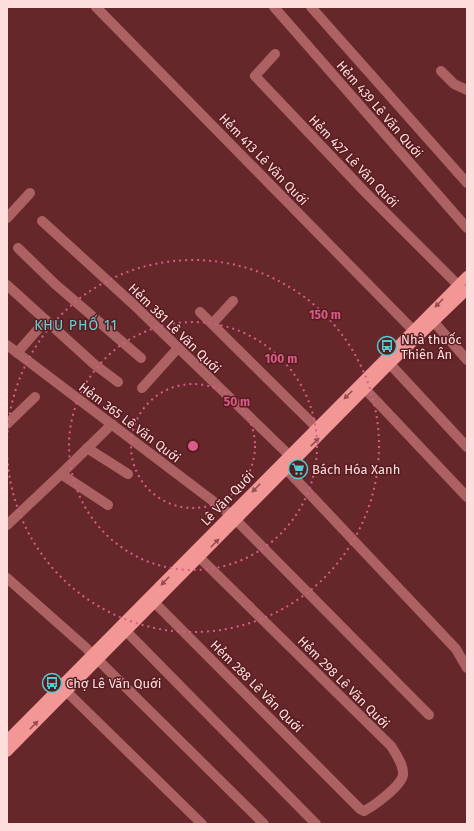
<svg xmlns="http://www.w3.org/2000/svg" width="474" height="831" viewBox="0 0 474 831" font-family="'Fira Sans',sans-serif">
	<rect width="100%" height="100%" fill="#65272a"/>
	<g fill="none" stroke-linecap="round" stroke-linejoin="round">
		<path stroke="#ac6162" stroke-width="10" d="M96,7L413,330
			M274,7L467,228
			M311,7L467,183
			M275,54L255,76L366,193L458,285
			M441,71L454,84L467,90
			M7,218L30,193
			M42,221L133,304L289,455
			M18,248L55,284L141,358
			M7,285L94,364L118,382
			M200,312L316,427
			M434,322L467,360
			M212,324L233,301
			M7,345L230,514L429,715
			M17,353L46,320
			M390,364L467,447
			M142,388L178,348
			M366,390L467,497
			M7,424L35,397
			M87,448L128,474
			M287,470L456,649L467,668
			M61,474L108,505
			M7,525L61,474L112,424
			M7,578L84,646L264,824
			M149,597L360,809L364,811C374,806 401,786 403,775C404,765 396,754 391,746L200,558
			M127,632L316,824
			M67,692L202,824"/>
		<path stroke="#f29796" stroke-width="10" d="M7,740L467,276
			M7,752L390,364L467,290"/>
	</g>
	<defs><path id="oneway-solid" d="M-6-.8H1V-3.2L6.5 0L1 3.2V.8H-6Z"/></defs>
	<g fill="#964d4f">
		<use href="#oneway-solid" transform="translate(439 303) rotate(134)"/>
		<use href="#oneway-solid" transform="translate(348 395) rotate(135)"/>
		<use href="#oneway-solid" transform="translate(315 442) rotate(-44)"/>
		<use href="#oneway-solid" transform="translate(256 488) rotate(134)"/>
		<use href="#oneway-solid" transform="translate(215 543) rotate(-45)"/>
		<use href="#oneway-solid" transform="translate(165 581) rotate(134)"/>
		<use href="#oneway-solid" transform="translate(34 725) rotate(-45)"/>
	</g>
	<g fill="none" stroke="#d75d88" stroke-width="2" stroke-dasharray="2 4">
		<circle cx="193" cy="446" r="62"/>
		<circle cx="193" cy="446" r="124"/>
		<path d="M7 444A186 186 0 1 1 7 448"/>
	</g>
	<defs>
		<symbol id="bus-ring" viewBox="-11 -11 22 22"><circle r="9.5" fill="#591c20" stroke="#51ccd2" stroke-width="1.5"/><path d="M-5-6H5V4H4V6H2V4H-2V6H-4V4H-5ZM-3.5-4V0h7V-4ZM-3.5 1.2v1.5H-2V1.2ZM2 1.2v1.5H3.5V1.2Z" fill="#51ccd2"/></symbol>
		<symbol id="supermarket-ring" viewBox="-11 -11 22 22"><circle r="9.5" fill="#591c20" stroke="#51ccd2" stroke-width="1.5"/><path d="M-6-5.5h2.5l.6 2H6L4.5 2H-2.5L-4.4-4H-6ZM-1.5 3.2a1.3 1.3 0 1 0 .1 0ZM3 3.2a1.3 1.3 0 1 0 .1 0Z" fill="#51ccd2"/></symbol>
	</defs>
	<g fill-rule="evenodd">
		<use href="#bus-ring" x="376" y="335" width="22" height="22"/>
		<use href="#supermarket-ring" x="287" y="458" width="22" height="22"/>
		<use href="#bus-ring" x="41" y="672" width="22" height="22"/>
	</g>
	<g text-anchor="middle" stroke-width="3" stroke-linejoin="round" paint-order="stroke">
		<g font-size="13" fill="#fededd" stroke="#591c20">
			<text transform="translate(380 109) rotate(49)" y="5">Hẻm 439 Lê Văn Quới</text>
			<text transform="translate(264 159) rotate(46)" y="5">Hẻm 413 Lê Văn Quới</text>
			<text transform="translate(354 161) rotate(46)" y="5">Hẻm 427 Lê Văn Quới</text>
			<text transform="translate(175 328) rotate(44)" y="5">Hẻm 381 Lê Văn Quới</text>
			<text transform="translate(130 422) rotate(37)" y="5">Hẻm 365 Lê Văn Quới</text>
			<text transform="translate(227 498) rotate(-46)" y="5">Lê Văn Quới</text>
			<text transform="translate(344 682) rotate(45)" y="5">Hẻm 298 Lê Văn Quới</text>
			<text transform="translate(257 686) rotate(45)" y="5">Hẻm 288 Lê Văn Quới</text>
		</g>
		<g font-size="13" fill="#fededd" stroke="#591c20" text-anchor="start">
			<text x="401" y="344">Nhà thuốc<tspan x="401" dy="15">Thiên Ân</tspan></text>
			<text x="312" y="474">Bách Hóa Xanh</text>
			<text x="66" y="688">Chợ Lê Văn Quới</text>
		</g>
		<g font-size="14" letter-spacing="1" fill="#65d1d7" stroke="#591c20">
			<text x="76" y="330">KHU PHỐ 11</text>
		</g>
	</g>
	<circle cx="193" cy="446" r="6" fill="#d75d88" stroke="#591c20" stroke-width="2"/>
	<g font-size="12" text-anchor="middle" font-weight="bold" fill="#d75d88" stroke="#591c20" stroke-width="3" stroke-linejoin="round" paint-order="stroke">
		<text x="325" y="319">150 m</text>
		<text x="281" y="363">100 m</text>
		<text x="237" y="406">50 m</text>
	</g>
	<rect width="474" height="831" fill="none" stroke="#fededd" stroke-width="16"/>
</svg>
